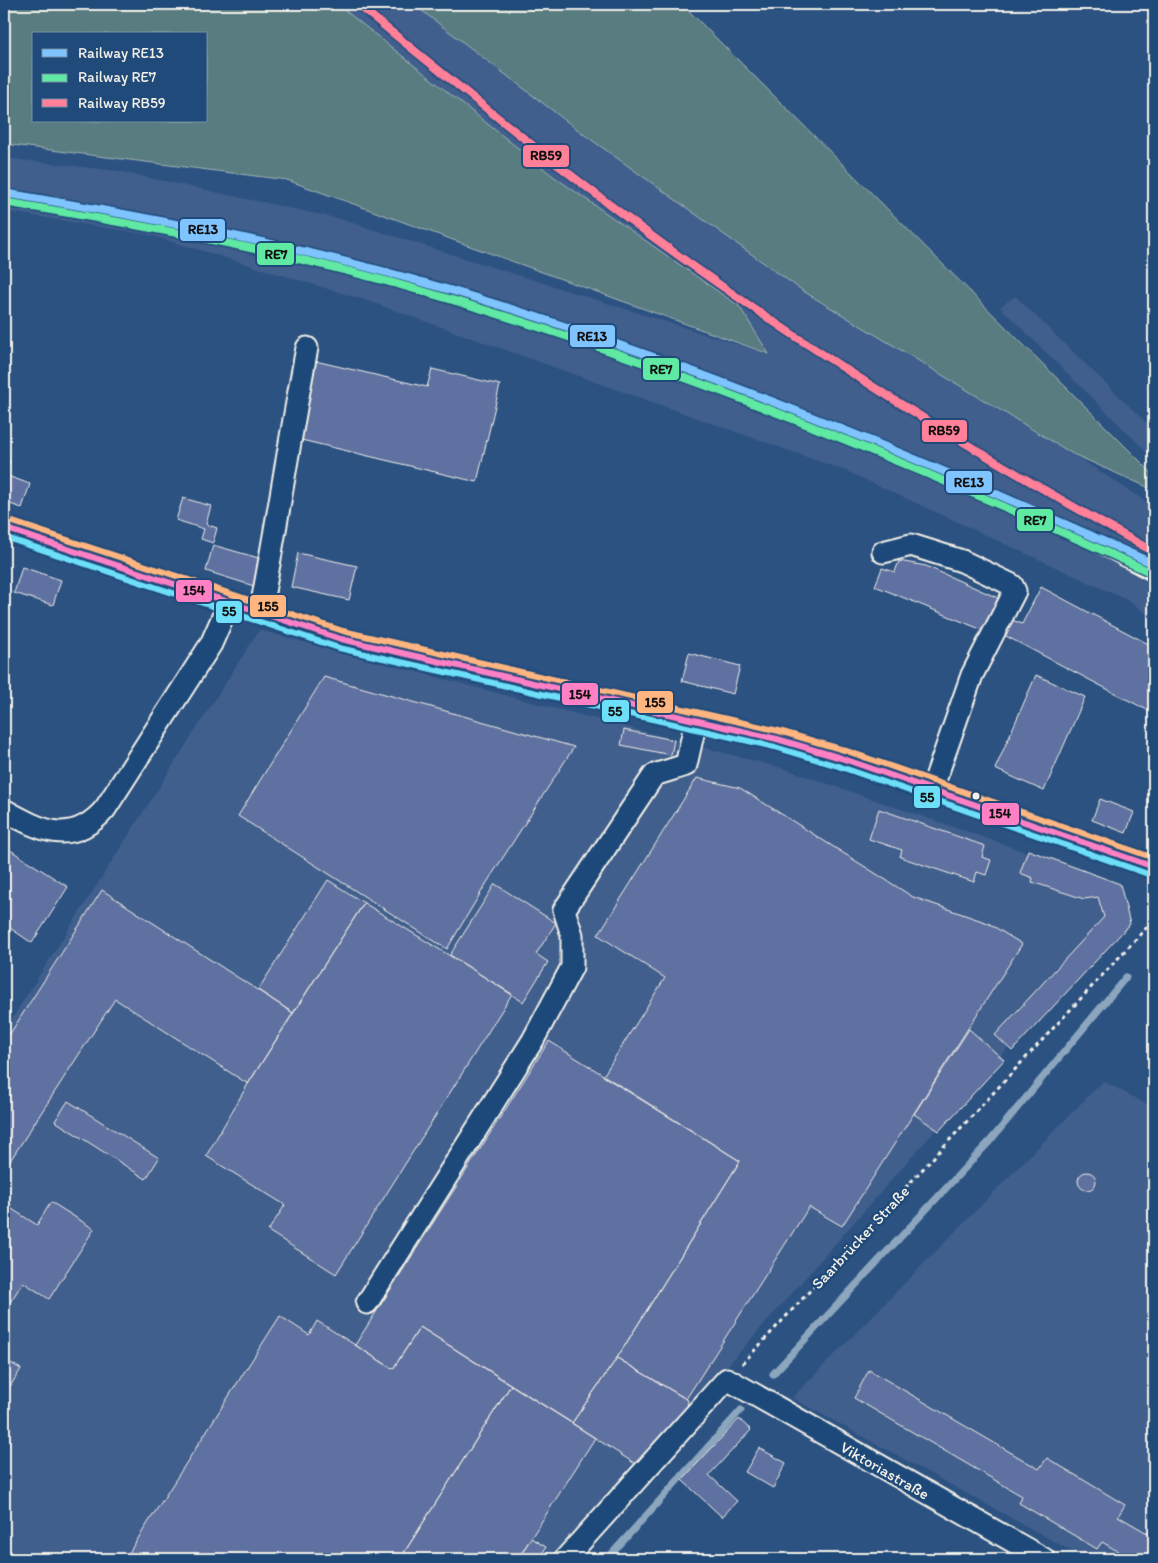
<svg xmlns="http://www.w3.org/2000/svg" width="1158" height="1563" viewBox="0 0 1158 1563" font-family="Itim,sans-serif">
	<rect width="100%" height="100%" fill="#2c5282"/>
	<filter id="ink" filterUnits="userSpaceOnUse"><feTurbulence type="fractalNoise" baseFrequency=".02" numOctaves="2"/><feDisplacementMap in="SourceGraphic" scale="10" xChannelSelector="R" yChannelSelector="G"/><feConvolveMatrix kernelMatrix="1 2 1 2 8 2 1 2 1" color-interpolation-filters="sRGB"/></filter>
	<g filter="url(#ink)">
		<path fill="#3f5e8d" d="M337,4H413L582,133L803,291L1073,454L1154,507V619L1125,599L846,471L368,301L150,235L4,211V158L118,171L340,219L768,354L739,306L553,176Z
			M1015,296L1154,430V459L1000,307Z
			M259,630L785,769L1099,877L1116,925L687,1412L551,1559H4V1031Z
			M1103,1081L1154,1108V1559H1086L792,1398Z"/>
		<path fill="#597b80" stroke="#a6b6b4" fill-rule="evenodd" d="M4,4H337L553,176L739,306L769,354L287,180L4,144ZM34,34H206V121H34Z
			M413,4H682L1154,475V490L1073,454L803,291L582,133Z"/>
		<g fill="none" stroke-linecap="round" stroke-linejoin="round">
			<path stroke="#8ca6be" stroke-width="7" d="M773,1374L990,1141L1126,977
				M607,1559L741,1410"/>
		</g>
		<path fill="#5e71a0" stroke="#f4f1e8" d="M311,360L427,387L432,369L500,385L477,482L293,438Z
			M4,459L10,461L5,475L30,484L22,508L4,502Z
			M183,498L211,506L206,524L217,528L213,543L201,539L204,529L176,520Z
			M213,545L262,559L254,586L206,571Z
			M298,553L357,566L349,600L291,587Z
			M899,561L926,566L998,598L985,631L875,586L882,568L895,572Z
			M22,567L61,580L53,605L14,593Z
			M1041,587L1154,647V701L1149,711L1002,634L1010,619L1022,624Z
			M4,597L9,599L4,618Z
			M689,653L740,666L733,694L682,681Z
			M1036,675L1085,697L1044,791L995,769Z
			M324,677L574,747L486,884L447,949L238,816Z
			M624,730L674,740L671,755L621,745Z
			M697,778L740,788L913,897L988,923L1022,944L842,1226L809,1207L686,1399L617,1358L740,1161L603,1076L665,978L598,935Z
			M1100,799L1134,812L1126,833L1092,820Z
			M879,809L985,846L982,857L991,860L986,875L977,872L974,882L900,857L902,850L869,839Z
			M4,846L68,887L32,943L4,924Z
			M1028,850L1120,884L1130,924L1012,1051L995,1035L1104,917L1098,897L1084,899L1032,882L1033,878L1020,873Z
			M328,880L364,903L293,1013L258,990Z
			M495,884L556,923L536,954L548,962L523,1002L450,955Z
			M102,890L293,1013L248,1084L115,999L4,1170V1043Z
			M364,903L512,994L336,1274L268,1231L285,1205L206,1156L248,1084Z
			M969,1029L1004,1060L939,1131L914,1114Z
			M549,1041L740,1161L617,1358L572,1423L420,1327L393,1369L355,1345Z
			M68,1101L159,1158L146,1179L55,1121Z
			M1078 1181a9 9 0 1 1 18 0a9 9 0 1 1-18 0Z
			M51,1202L94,1229L49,1299L23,1282L4,1312V1204L37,1225Z
			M280,1316L309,1335L317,1321L393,1369L420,1327L511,1385L400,1559H125Z
			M617,1358L688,1400L687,1409L637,1465L572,1423Z
			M4,1359L21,1369L4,1396Z
			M869,1370L1039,1469L1047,1458L1125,1505L1118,1516L1154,1537V1559H1131L1102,1542L1097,1549L1019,1503L1022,1496L854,1398Z
			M511,1385L595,1438L531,1538L518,1559H400Z
			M739,1419L751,1430L709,1475L737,1501L722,1517L682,1480Z
			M759,1448L786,1463L773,1488L745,1472Z
			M531,1538L546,1547L539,1559H518Z"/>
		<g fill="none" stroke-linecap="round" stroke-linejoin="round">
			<defs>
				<path id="minor" d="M4,528L341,639L777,739L841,758L1154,867
					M883,552L911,545L962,561L1012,585L1015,591L972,675L932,789
					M260,613C277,525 290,436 307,348
					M4,810C42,831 72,847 105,809L211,644L229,603
					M367,1303L533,1040L572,967V935L564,910L654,775L686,765L696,721
					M565,1559L727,1379L1044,1559"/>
			</defs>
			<use href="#minor" stroke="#f4f1e8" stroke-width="25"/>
			<path stroke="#f4f1e8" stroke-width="3" stroke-dasharray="4 4" stroke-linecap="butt" d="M742,1364L1148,926L1154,915"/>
			<use href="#minor" stroke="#1f4a7a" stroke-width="21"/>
			<path stroke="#f4f1e8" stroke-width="4" d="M875,441L981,490L1154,582"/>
			<defs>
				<path id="bus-1" d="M4,528L341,639L777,739L841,758L1154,867"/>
				<path id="bus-2" d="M4,537L339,648L775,747L838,766L1151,875"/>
				<path id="bus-3" d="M7,520L343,631L779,731L844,750L1154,858"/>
			</defs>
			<use href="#bus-1" stroke="#1f4a7a" stroke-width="10"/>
			<use href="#bus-2" stroke="#1f4a7a" stroke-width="10"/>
			<use href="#bus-3" stroke="#1f4a7a" stroke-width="10"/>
			<use href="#bus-1" stroke="#ff80c5" stroke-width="6"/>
			<use href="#bus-2" stroke="#6ddff8" stroke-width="6"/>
			<use href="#bus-3" stroke="#ffb580" stroke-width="6"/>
			<defs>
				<path id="rail-1" d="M4,193C154,218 304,247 450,290C692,362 925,460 1154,564"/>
				<path id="rail-2" d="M4,202C154,227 303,255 449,299C690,371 922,468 1150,572"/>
				<path id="rail-3" d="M357,4C477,101 596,199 723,287C861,384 1007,470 1154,552"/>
			</defs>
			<use href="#rail-1" stroke="#1f4a7a" stroke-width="11"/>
			<use href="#rail-2" stroke="#1f4a7a" stroke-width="11"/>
			<use href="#rail-3" stroke="#1f4a7a" stroke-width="11"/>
			<use href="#rail-1" stroke="#80c4ff" stroke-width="8"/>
			<use href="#rail-2" stroke="#60e9a3" stroke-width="8"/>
			<use href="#rail-3" stroke="#ff8098" stroke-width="8"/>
		</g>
	</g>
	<circle fill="#f4f1e8" stroke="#1f4a7a" stroke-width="2" cx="976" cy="796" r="4.5"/>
	<g text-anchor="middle" stroke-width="5" stroke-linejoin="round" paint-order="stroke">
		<g font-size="16" fill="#f4f1e8" stroke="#1f4a7a">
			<text transform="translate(860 1237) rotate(-47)" y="6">Saarbrücker Straße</text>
			<text transform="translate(885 1470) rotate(30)" y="6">Viktoriastraße</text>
		</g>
	</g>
	<g stroke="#1f4a7a" stroke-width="2">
		<rect x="522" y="144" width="48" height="24" rx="5" fill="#ff8098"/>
		<rect x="179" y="218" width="47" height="24" rx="5" fill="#80c4ff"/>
		<rect x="256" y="242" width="39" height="24" rx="5" fill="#60e9a3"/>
		<rect x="569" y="324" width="47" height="24" rx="5" fill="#80c4ff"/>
		<rect x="642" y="357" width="38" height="24" rx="5" fill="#60e9a3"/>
		<rect x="921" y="419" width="47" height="24" rx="5" fill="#ff8098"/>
		<rect x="945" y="470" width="48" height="24" rx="5" fill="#80c4ff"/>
		<rect x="1016" y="508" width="38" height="24" rx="5" fill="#60e9a3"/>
		<rect x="175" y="579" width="38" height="24" rx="5" fill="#ff80c5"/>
		<rect x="249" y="594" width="38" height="24" rx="5" fill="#ffb580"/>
		<rect x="215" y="600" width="28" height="24" rx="5" fill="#6ddff8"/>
		<rect x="561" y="682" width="38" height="24" rx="5" fill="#ff80c5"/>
		<rect x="636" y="690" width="38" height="24" rx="5" fill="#ffb580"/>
		<rect x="601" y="699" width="29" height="24" rx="5" fill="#6ddff8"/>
		<rect x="913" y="785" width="28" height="24" rx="5" fill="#6ddff8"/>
		<rect x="981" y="802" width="39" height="24" rx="5" fill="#ff80c5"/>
	</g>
	<g font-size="14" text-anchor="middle" font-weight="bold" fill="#111">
		<text x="546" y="160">RB59</text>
		<text x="203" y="234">RE13</text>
		<text x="276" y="259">RE7</text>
		<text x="592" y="341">RE13</text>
		<text x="661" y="374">RE7</text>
		<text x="944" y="435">RB59</text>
		<text x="969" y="487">RE13</text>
		<text x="1035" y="525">RE7</text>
		<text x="194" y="595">154</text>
		<text x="268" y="611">155</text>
		<text x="229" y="616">55</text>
		<text x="580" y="699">154</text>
		<text x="655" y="707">155</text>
		<text x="615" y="716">55</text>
		<text x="927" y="802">55</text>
		<text x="1000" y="818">154</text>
	</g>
	<rect width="1158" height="1563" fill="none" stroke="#1f4a7a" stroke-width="20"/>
	<rect x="10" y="10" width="1138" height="1543" fill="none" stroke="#f4f1e8" stroke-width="2" filter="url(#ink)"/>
	<rect x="32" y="32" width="175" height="90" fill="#1f4a7a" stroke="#748da6"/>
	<rect x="42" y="49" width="25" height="8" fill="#80c4ff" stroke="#748da6"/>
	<text x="78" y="58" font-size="15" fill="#f4f1e8">Railway RE13</text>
	<rect x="42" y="74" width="25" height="8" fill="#60e9a3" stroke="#748da6"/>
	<text x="78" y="82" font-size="15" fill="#f4f1e8">Railway RE7</text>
	<rect x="42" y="99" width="25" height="8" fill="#ff8098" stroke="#748da6"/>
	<text x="78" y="108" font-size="15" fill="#f4f1e8">Railway RB59</text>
</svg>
